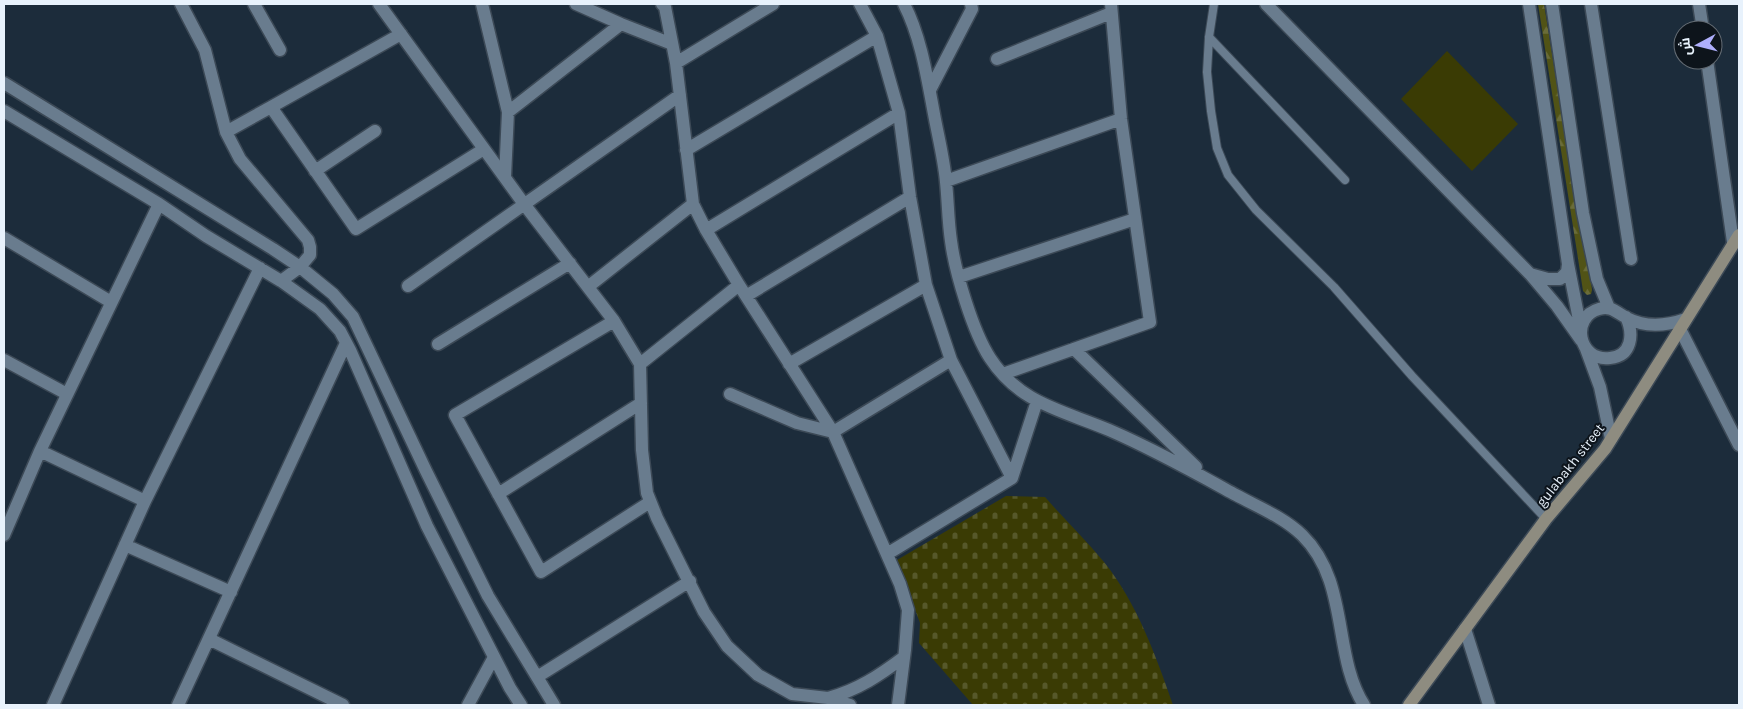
<svg xmlns="http://www.w3.org/2000/svg" width="1743" height="709" viewBox="0 0 1743 709" font-family="Karla,Cairo,sans-serif">
	<defs>
		<pattern id="forest-firs" width="22" height="20" patternUnits="userSpaceOnUse" patternTransform="scale(1.25)"><rect width="22" height="20" fill="#515316"/><path d="M5 1l3.5 6h-7zM16 11l3.5 6h-7z" fill="#6a6c39"/></pattern>
		<pattern id="cemetery-stones" width="16" height="16" patternUnits="userSpaceOnUse" patternTransform="scale(1.25)"><rect width="16" height="16" fill="#3a3b04"/><path d="M2 7V4a2 2 0 0 1 4 0v3zM10 15v-3a2 2 0 0 1 4 0v3z" fill="#56582a"/></pattern>
	</defs>
	<rect width="100%" height="100%" fill="#1c2c3b"/>
	<path fill="#3a3b04" d="M1447,51L1518,124L1472,171L1401,99Z"/>
	<path fill="url(#forest-firs)" d="M1538,4H1544L1577,210L1590,273L1592,290L1591,294L1587,295L1583,291L1577,252Z"/>
	<path fill="url(#cemetery-stones)" d="M1006,496L1045,497C1064,519 1085,539 1104,562C1137,603 1156,656 1173,705H973L919,643L920,623L897,560Z"/>
	<g fill="none" stroke-linecap="round" stroke-linejoin="round">
		<defs>
			<path id="lane" d="M1214,4L1209,37L1207,72L1211,111L1217,148L1228,175L1256,210L1334,287L1412,376L1546,519
				M1209,37L1345,180"/>
			<path id="street" d="M181,4L205,50L226,132L240,159L308,240L310,247V255L300,267L281,281
				M254,4L280,50
				M379,4L524,204L614,321L640,364L642,450L647,493L657,518L704,612L727,646L758,675L792,694L828,698L850,705
				M482,4L508,112L505,177
				M576,4L621,24L672,44
				M662,4L665,7L676,63L693,204L706,230L739,285L833,432L900,584L908,610L905,650L898,705
				M860,4L877,36L899,113L910,197L926,285L951,360L1012,478
				M904,4C921,37 927,77 934,114C938,136 944,159 946,182C948,201 948,221 951,241C955,272 973,332 990,358C1020,404 1062,410 1109,430C1153,449 1194,472 1236,495C1258,507 1283,517 1302,535C1350,582 1332,655 1364,705
				M1266,4L1530,274L1557,306L1581,340
				M1529,4L1568,264L1581,330
				M1552,4L1583,213L1597,279L1609,308
				M1591,4L1631,259
				M1699,4L1703,30
				M997,59L1111,13
				M1707,60L1733,242
				M676,63L773,4
				M4,83L273,249L300,267L333,294L353,317L426,471L488,596L554,705
				M930,90L972,9L971,4
				M271,107L401,34
				M4,111L159,204L206,236L281,281L320,309L340,331L350,350L427,526L510,688L521,705
				M508,112L621,24
				M226,132L271,107L356,229L484,149
				M686,150L877,36
				M315,171L375,131
				M946,181L1121,119
				M706,230L899,113
				M4,238L111,302
				M1530,274L1548,279H1560L1567,272L1568,264
				M959,277L1135,219
				M408,286L680,95
				M589,286L693,204
				M746,296L910,197
				M1626,317C1634,334 1632,356 1610,358C1578,362 1570,317 1599,309C1611,305 1617,313 1627,318C1646,328 1666,326 1686,319
				M614,321L455,415L541,572L650,502
				M1680,329L1739,445
				M438,344L570,263
				M1074,349L1196,467
				M1586,349L1600,387L1611,439
				M4,360L67,394
				M640,364L739,285
				M789,364L926,285
				M1003,374L1150,322L1121,119L1111,4
				M730,394L797,423L833,432L951,360
				M40,451L145,501
				M498,494L641,403
				M4,535L40,451L159,204
				M125,545L231,592
				M887,554L1012,478L1037,401
				M1465,629L1489,705
				M209,639L343,705
				M537,677L690,581
				M828,698C858,690 880,675 904,657
				M53,705L145,501L260,268
				M178,705L346,343
				M468,705L494,657"/>
			<path id="secondary" d="M1409,705L1546,519L1605,449L1739,235"/>
		</defs>
		<use href="#lane" stroke="#3c4956" stroke-width="10"/>
		<use href="#street" stroke="#3c4956" stroke-width="15"/>
		<use href="#secondary" stroke="#3c4956" stroke-width="15"/>
		<use href="#lane" stroke="#697c8e" stroke-width="8"/>
		<use href="#street" stroke="#697c8e" stroke-width="12"/>
		<use href="#secondary" stroke="#8e8c80" stroke-width="12"/>
	</g>
	<g text-anchor="middle" stroke-width="4" stroke-linejoin="round" paint-order="stroke">
		<g font-size="14" fill="#e8f2fc" stroke="#0d141b">
			<text transform="translate(1570 465) rotate(-52)" y="5">gulabakh street</text>
		</g>
	</g>
	<rect width="1743" height="709" fill="none" stroke="#e8f2fc" stroke-width="10"/>
	<g transform="translate(1698 45) rotate(263)"><circle r="24" fill="#0d141b" stroke="#656d75"/>
	<path d="M0-4L9 19L0 12L-9 19Z" fill="#aeaefb"/>
	<text y="-8" font-size="14" font-weight="bold" text-anchor="middle" fill="#e8f2fc">ش</text>
	</g>
</svg>
